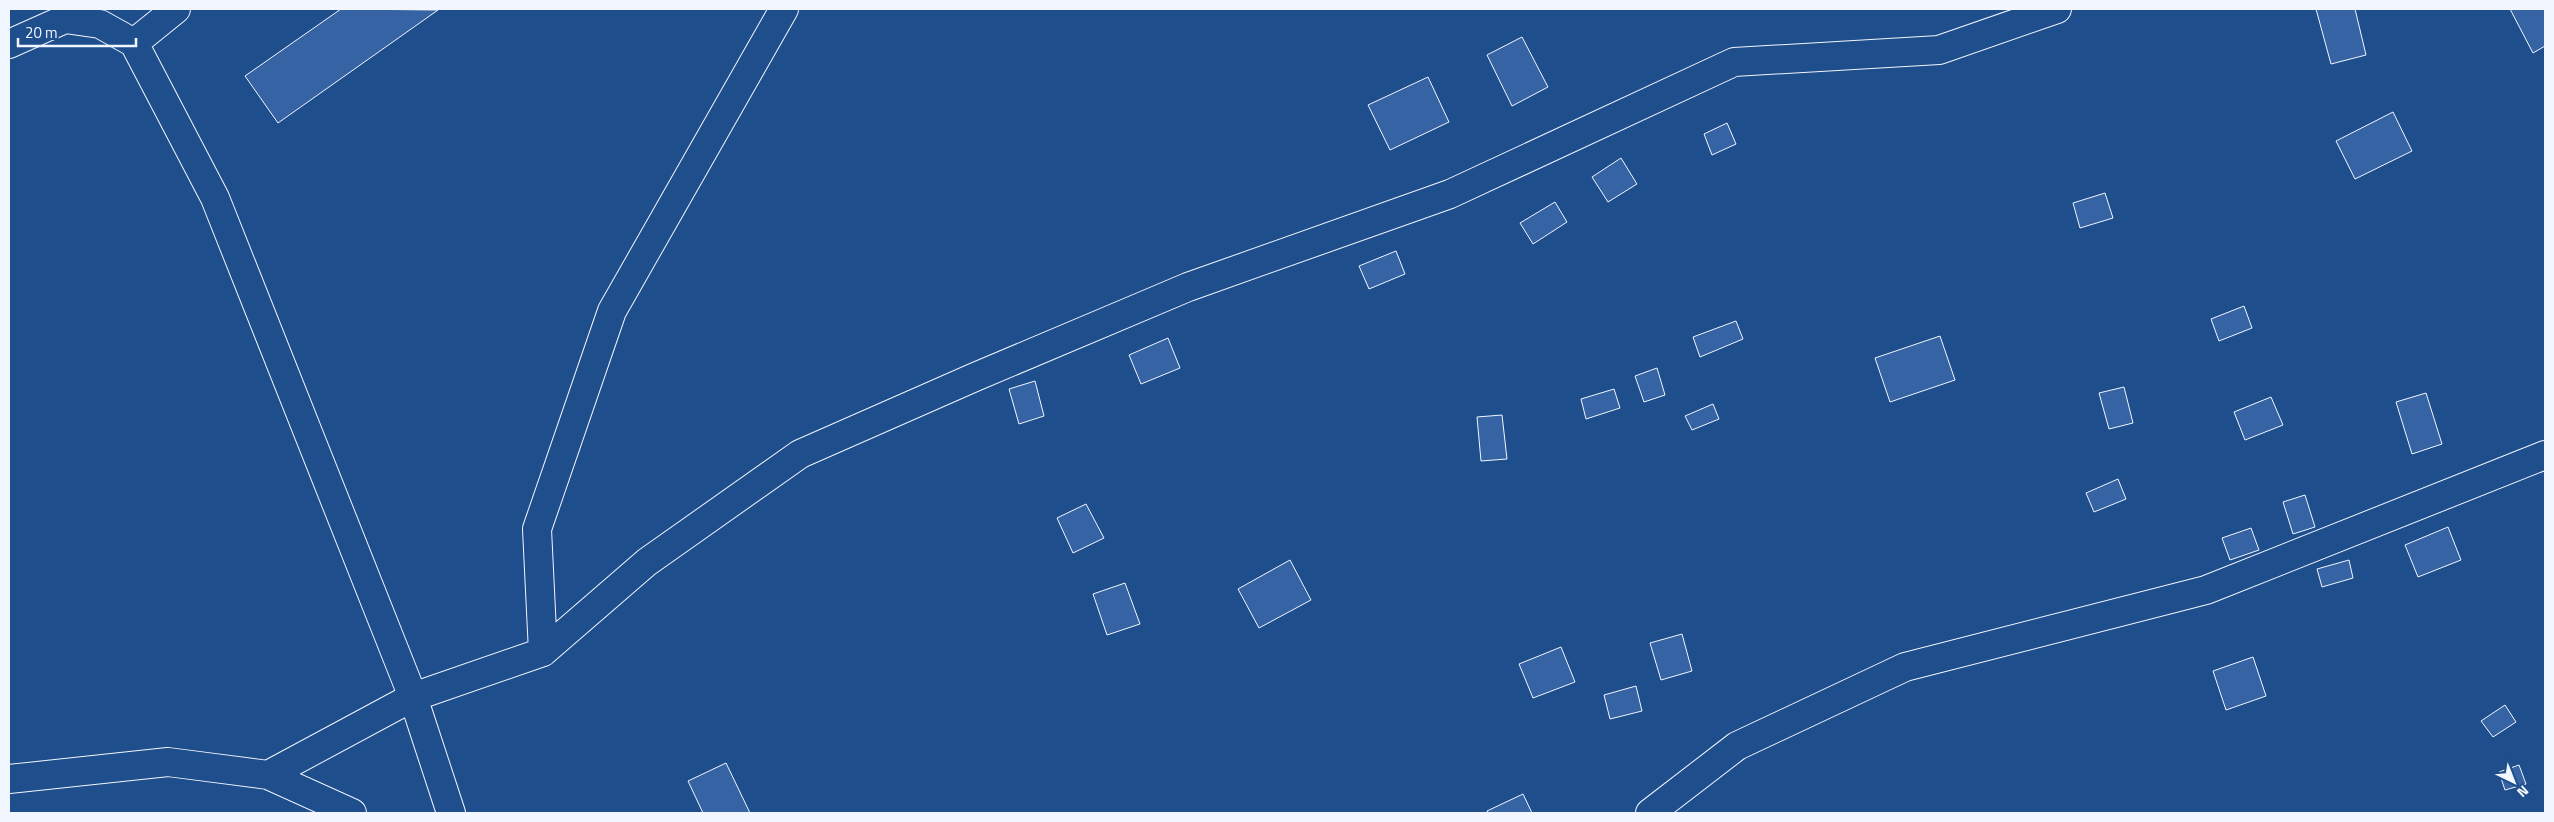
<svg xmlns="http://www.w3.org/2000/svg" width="2554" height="822" viewBox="0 0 2554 822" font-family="'Titillium Web',sans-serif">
	<rect width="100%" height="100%" fill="#1f4e8c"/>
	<path fill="#3563a3" stroke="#f2f6ff" d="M341,9L438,10L278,123L245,76Z
		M2316,9H2355L2366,55L2331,64Z
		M2510,9H2545V46L2533,53Z
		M1522,37L1548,87L1512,106L1487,55Z
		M1428,77L1449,122L1390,150L1368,105Z
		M2393,112L2412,151L2355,179L2336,141Z
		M1727,123L1736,144L1712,155L1704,134Z
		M1621,158L1637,184L1608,202L1592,177Z
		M2105,193L2113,218L2080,228L2073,203Z
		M1555,202L1567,222L1533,244L1520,223Z
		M1396,251L1405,274L1369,289L1359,266Z
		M2244,306L2252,328L2219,341L2211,319Z
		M1736,321L1743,339L1700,357L1693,337Z
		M1940,336L1955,380L1890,402L1875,358Z
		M1168,338L1180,368L1141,384L1129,355Z
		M1657,368L1665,395L1644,402L1635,376Z
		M1035,381L1044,416L1019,424L1009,389Z
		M2124,387L2133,423L2109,429L2099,393Z
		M1614,389L1620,408L1586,419L1581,399Z
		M2426,393L2442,444L2412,454L2396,402Z
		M2271,397L2283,425L2245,440L2234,412Z
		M1713,404L1719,419L1692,430L1685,416Z
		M1502,415L1507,459L1481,461L1477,417Z
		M2118,479L2126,499L2094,512L2086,493Z
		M2305,495L2315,527L2293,534L2283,502Z
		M1086,504L1104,538L1073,553L1057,518Z
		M2448,527L2461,560L2418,577L2405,545Z
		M2251,528L2259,550L2230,560L2222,538Z
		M1290,560L1311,600L1259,628L1238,589Z
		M2349,560L2353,578L2322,587L2317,569Z
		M1125,583L1140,624L1107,635L1093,594Z
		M1682,634L1692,671L1661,680L1650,643Z
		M1561,647L1575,682L1533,698L1519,664Z
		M2253,657L2266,696L2226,710L2213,671Z
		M1636,686L1642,711L1610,719L1604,695Z
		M2505,705L2516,722L2493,737L2481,721Z
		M726,763L750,813H703L688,781Z
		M2519,765L2526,784L2505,790L2499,772Z
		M1523,794L1532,813H1488L1487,811Z"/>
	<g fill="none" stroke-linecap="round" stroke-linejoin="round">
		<defs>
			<path id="minor" d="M134,43L176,9
				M9,44L65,19L100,24L134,43L215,198L413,697L451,813
				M543,652L537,529L612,311L784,9
				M268,775L352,813
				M9,779L168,762L268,775L413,697L543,652L647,562L800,454L975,377L1188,287L1450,194L1734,62L1939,50L2057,9
				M1650,813L1737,746L1905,667L2206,590L2545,455"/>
		</defs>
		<use href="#minor" stroke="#f2f6ff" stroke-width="30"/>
		<use href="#minor" stroke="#1f4e8c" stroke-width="28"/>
	</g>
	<rect width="2554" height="822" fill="none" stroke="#f2f6ff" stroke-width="20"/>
	<g transform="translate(2514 782) rotate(137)" stroke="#1f4e8c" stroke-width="4" paint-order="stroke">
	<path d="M0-4L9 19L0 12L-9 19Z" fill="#f2f6ff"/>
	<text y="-8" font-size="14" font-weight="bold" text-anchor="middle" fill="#f2f6ff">N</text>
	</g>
	<path d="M18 38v8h118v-8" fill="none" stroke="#f2f6ff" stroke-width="2.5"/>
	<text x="25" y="38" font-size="15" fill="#f2f6ff" stroke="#1f4e8c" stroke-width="4" paint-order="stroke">20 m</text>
</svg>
